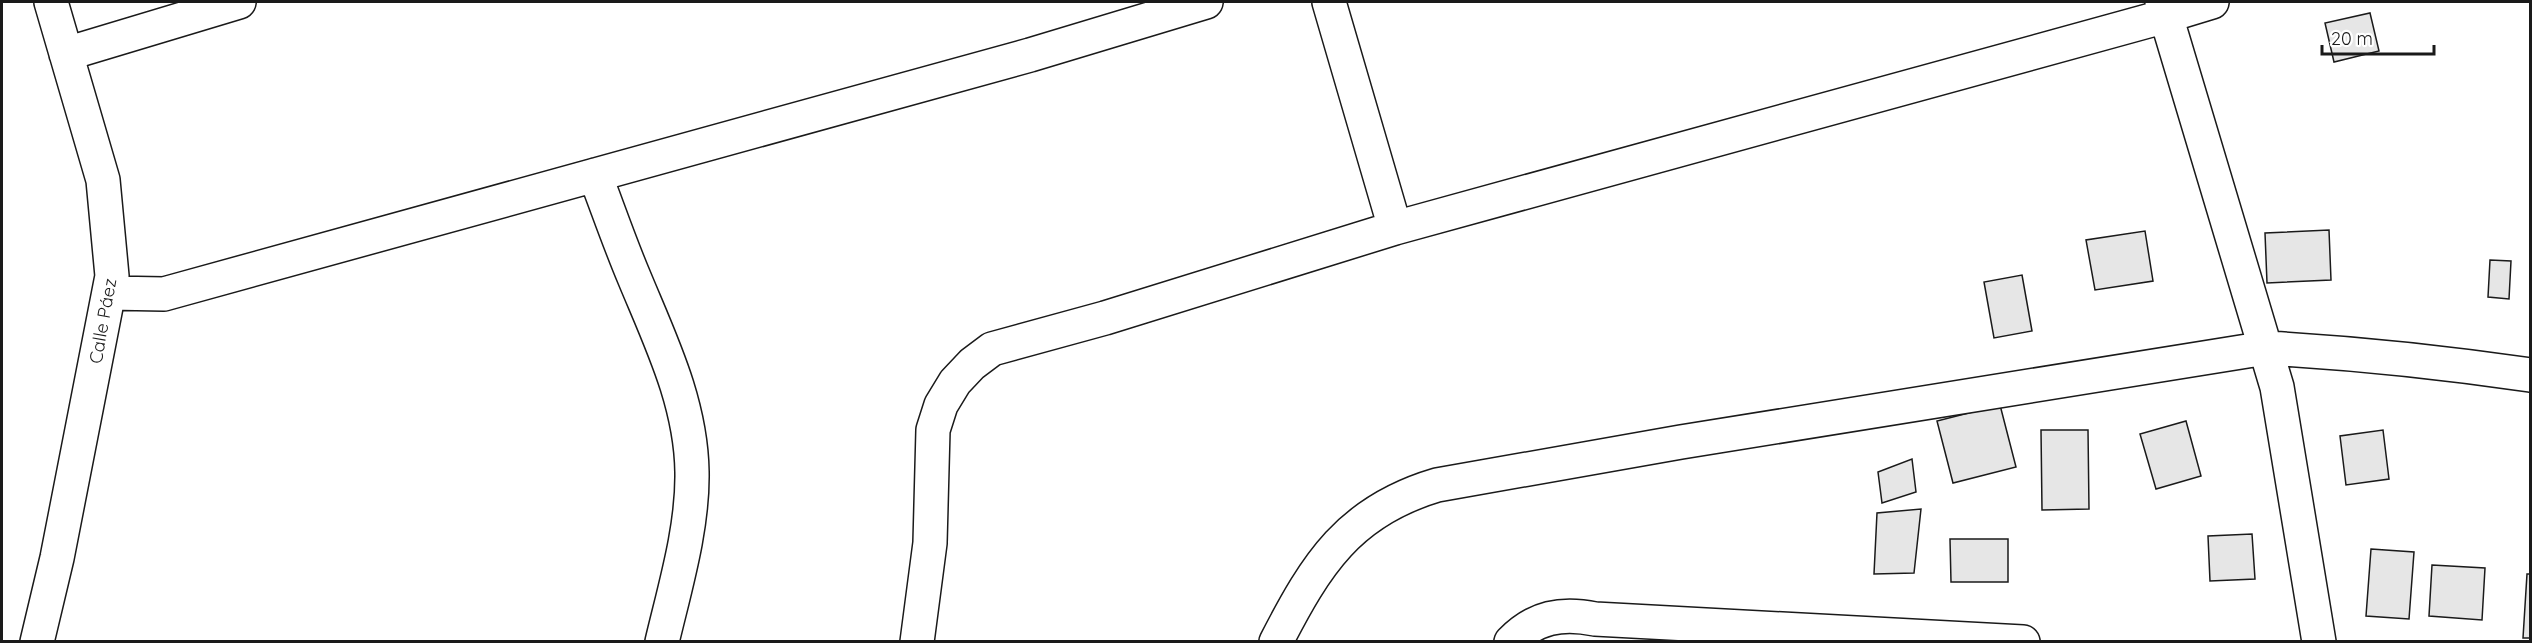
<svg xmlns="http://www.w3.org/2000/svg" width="2532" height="643" viewBox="0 0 2532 643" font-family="Quicksand,sans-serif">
	<rect width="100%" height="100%" fill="#fff"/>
	<path fill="#e6e6e6" stroke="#1a1a1a" stroke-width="1.5" d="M2370,13L2379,51L2334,62L2325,23Z
		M2329,230L2331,280L2267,283L2265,233Z
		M2145,231L2153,281L2095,290L2086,240Z
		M2490,260L2511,261L2509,299L2488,297Z
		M2022,275L2032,331L1994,338L1984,282Z
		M2000,405L2016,467L1953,483L1937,421Z
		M2186,421L2201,476L2156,489L2140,434Z
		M2041,430H2088L2089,509L2042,510Z
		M2383,430L2389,479L2346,485L2340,436Z
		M1912,459L1916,492L1882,503L1878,472Z
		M1921,509L1914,573L1874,574L1877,513Z
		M2252,534L2255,579L2210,581L2208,536Z
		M1950,539H2008V582H1951Z
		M2371,549L2414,552L2409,619L2366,616Z
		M2432,565L2485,568L2482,620L2429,616Z
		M2527,574H2530V638H2523Z"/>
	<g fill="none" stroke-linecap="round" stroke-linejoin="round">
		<defs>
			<path id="minor" d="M1329,2L1395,228
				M2212,2L2166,16L2277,387L2319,642
				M66,54L239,2
				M595,175C608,209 620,244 634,277C660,340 691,402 692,472C693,528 675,587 662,642
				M109,293L164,294L1030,55L1206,2
				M37,642L57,558L112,276L103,180L51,2
				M917,642L930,543L933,430L941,405L955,382L972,364L992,349L1105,318L1395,228L2166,16L2162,2
				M1276,642C1316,564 1349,511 1437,485L1681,442L2266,348C2355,353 2442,362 2530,375
				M1511,642C1535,617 1562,612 1595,619L2023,642"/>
		</defs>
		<use href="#minor" stroke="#1a1a1a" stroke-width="36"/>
		<use href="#minor" stroke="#fff" stroke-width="33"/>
	</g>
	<g text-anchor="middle" stroke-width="4.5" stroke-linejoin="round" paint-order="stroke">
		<g font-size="18" fill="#1a1a1a" stroke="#fff">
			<text transform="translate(103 321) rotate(-80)" y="6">Calle Páez</text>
		</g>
	</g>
	<rect width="2532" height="643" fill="none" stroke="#1a1a1a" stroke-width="6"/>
	<path d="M2322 45v9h112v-9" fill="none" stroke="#1a1a1a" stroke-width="3"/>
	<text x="2331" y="45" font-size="18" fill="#1a1a1a" stroke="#ffffff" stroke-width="4.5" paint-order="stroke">20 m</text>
</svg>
